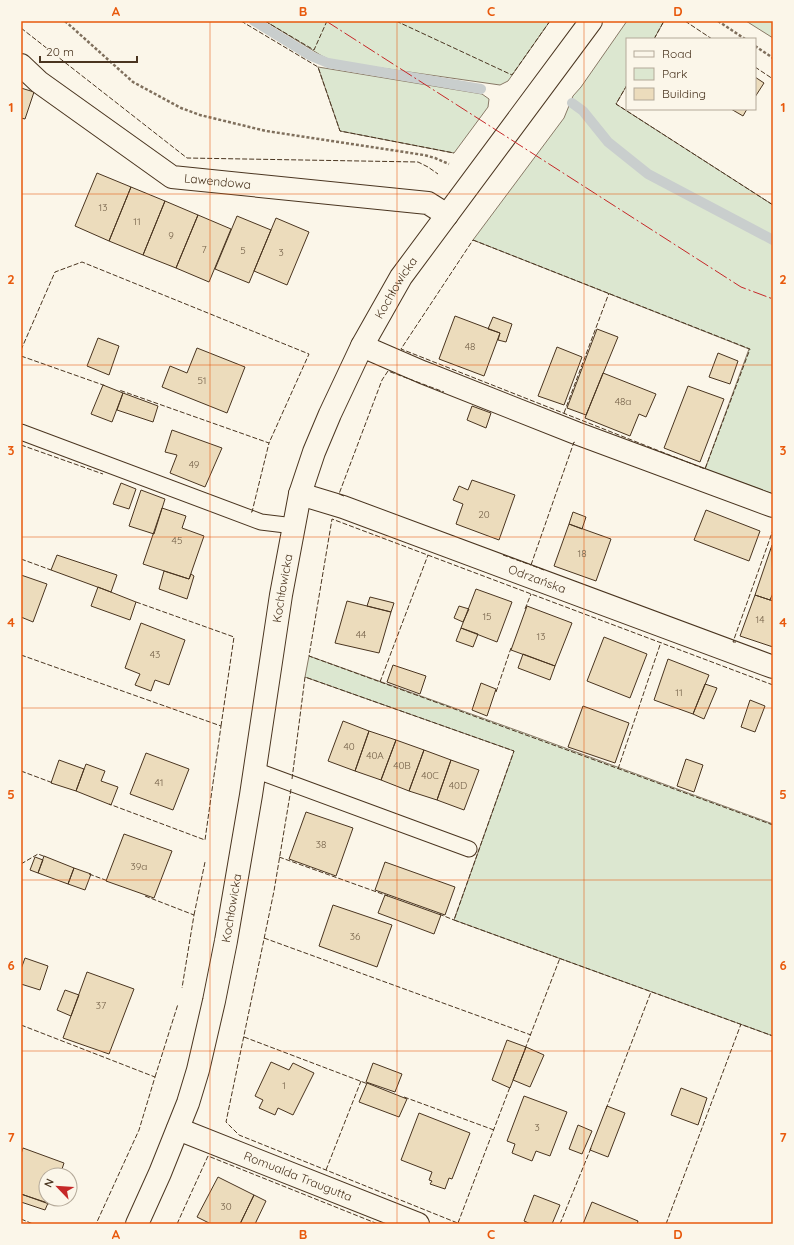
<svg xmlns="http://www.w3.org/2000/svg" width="794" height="1245" viewBox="0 0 794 1245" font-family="Quicksand,sans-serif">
	<rect width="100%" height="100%" fill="#fbf6e9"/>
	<path fill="#dce7d0" stroke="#887966" d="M265,21H550L508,81L500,85L332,61L322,56Z
		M627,21H664L654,39H627V85L616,104L773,205V494L705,469L749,349L473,240L564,118L573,96L581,87Z
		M746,21H773V38Z
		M318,67L482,94L489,99L488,107L454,153L340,131Z
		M309,656L527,734L773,824V1036L454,920L514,751L305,677Z"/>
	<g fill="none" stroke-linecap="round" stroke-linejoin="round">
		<path stroke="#c9cecd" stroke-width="10" d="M254,21L311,56L328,63L481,89
			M572,103L583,111L608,142L648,174L773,240"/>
	</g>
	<path fill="#ecdcbc" stroke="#4a3520" d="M755,77L764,83L755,97Z
		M21,88L34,92L25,119L21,118Z
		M731,109H747L743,116Z
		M97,173L131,187L109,241L75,226Z
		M131,187L165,201L143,255L109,241Z
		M165,201L198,215L176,268L143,255Z
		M198,215L231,229L209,282L176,268Z
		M237,216L271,230L249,283L215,269Z
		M276,218L309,232L287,285L254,271Z
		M455,316L500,333L484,376L439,359Z
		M493,317L512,324L506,342L498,340L500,333L488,329Z
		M597,329L618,337L586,415L567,408Z
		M98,338L119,346L109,375L87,366Z
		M557,347L582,357L564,405L538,396Z
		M197,348L245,367L227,413L162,387L170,366L187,373Z
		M718,353L738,361L730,384L709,377Z
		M603,373L656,394L646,417L639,414L630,436L585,418Z
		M103,385L123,393L112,422L91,414Z
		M688,386L724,399L700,462L664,448Z
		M123,393L158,406L153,422L117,410Z
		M472,406L491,413L486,428L467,420Z
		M172,430L222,448L205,487L170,473L177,455L165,452Z
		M472,480L515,495L499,540L456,524L463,504L453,500L459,486L468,490Z
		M121,483L136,489L129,509L113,504Z
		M141,490L165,499L154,534L129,526Z
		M162,508L186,516L182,528L204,536L189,579L143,564Z
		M706,510L760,531L749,561L694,540Z
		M573,512L586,517L582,529L569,524Z
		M569,524L611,539L596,581L554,566Z
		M772,545L773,593L770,600L755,595Z
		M57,555L117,575L111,592L51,570Z
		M164,571L189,579L191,574L194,576L187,599L159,589Z
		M21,575L47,584L33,622L21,617Z
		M98,587L136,602L130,620L91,606Z
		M476,589L512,602L497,642L461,628Z
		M755,595L773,601V647L740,636Z
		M370,597L394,603L391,612L367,606Z
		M347,601L391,612L379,653L335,643Z
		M459,606L469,609L463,622L454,618Z
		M527,606L572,623L555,666L511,650Z
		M141,623L185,640L169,685L155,680L151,691L135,685L140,674L125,668Z
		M461,628L478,634L473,647L456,641Z
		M604,637L647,654L630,698L587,681Z
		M523,654L555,666L550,680L518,668Z
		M668,659L709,675L693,714L654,700Z
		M393,665L426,676L420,694L387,682Z
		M481,683L496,689L487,716L472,710Z
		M705,684L717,688L704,719L693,714Z
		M750,700L765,706L755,732L741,727Z
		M583,706L629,723L615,763L568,747Z
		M343,721L369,731L355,771L328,761Z
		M369,731L396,740L381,780L355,771Z
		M396,740L424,750L409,791L381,780Z
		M424,750L451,760L437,800L409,791Z
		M146,753L189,769L173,810L130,794Z
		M686,759L703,765L694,792L677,786Z
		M59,760L84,769L76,791L51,783Z
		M451,760L479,770L464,810L437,800Z
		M86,764L105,771L101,781L118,787L111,805L76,791Z
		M306,812L353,828L336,876L289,859Z
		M124,834L172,851L154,898L106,881Z
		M44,856L74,868L68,884L38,873Z
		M35,857L43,860L38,873L30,870Z
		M385,862L455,887L445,915L375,890Z
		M74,868L91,874L85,890L68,884Z
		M385,895L441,915L434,934L378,913Z
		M333,905L392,925L377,967L319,946Z
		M25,958L48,966L40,990L21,984V969Z
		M87,972L134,989L109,1054L63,1038Z
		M65,990L79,995L71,1016L57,1010Z
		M507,1040L526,1047L510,1088L492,1080Z
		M526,1047L544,1055L530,1087L513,1080Z
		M271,1062L289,1070L293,1063L314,1073L293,1115L278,1108L275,1115L259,1108L263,1100L255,1096Z
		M373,1063L402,1074L395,1092L366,1082Z
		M367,1083L407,1099L399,1117L359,1102Z
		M681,1088L707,1098L698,1125L671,1115Z
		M524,1096L567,1112L550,1156L536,1151L532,1161L512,1153L515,1144L507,1141Z
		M607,1106L625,1113L608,1157L590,1150Z
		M419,1113L470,1133L452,1179L449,1178L445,1189L430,1184L432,1181L429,1180L432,1172L401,1160Z
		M578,1125L592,1131L582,1154L569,1149Z
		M23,1148L64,1163L60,1175H46V1199H51L49,1204L21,1194V1154Z
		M218,1177L254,1195L240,1224H211L197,1217Z
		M21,1194L48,1203L45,1210L21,1202Z
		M254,1195L266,1201L255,1224H240Z
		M534,1195L560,1205L552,1224H531L524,1221Z
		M592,1202L638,1221L637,1224H583Z"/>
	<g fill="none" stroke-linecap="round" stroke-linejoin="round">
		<defs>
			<path id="lane" d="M21,432L261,522L294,526
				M255,770L469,849"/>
			<g id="street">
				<path id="s1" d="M21,65L39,82L172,177L428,203L447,215"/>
				<path d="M362,346L422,372L576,433L773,506"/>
				<path id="s2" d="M300,494L343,507L773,667"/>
				<path id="s3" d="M178,1129L418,1224"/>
			</g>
			<g id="secondary">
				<path id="s4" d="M137,1224L160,1173L188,1103L198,1070L214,1001L226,941L251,795L281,595L300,494L314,452L330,414L362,346L401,277L591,21"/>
			</g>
		</defs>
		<use href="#lane" stroke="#4a3520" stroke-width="17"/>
		<use href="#street" stroke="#4a3520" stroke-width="24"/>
		<use href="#secondary" stroke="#4a3520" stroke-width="24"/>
		<path stroke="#7f6f5c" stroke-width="2.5" stroke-dasharray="3 2" stroke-linecap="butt" d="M65,21L133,82L181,108L200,115L266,131L424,155L435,158L449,164
			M718,21L745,39
			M755,46L773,58"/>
		<use href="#lane" stroke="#fbf6e9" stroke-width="15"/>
		<use href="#street" stroke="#fbf6e9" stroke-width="22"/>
		<use href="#secondary" stroke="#fbf6e9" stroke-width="22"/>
		<path stroke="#4a3520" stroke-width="1" stroke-dasharray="5 2" stroke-linecap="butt" d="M241,21L318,67L340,131L454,153
			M265,21L314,50L327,21
			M396,21L512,75L550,21
			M685,21L712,39
			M21,28L187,158L418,162L428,167L438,174
			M654,39L664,21
			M755,67L773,79
			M627,85L616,104L773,205
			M473,240L750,349L705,469L401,349Z
			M21,350L55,272L82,262L309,354L269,443L119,390
			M21,356L106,386
			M564,413L609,293
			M21,445L103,474
			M344,496L339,494L382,380L388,371L444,392
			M251,512H252L269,443
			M503,555L531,565
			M21,559L51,570
			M544,570L531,565L574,442L576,443
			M136,602L234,637L221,726
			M525,609L531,594
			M736,642H733L773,530
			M21,655L221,726L205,840L109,804
			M380,682L428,555
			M773,685L332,519L309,656L773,825
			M496,692L511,648
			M618,769L661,642
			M21,771L53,783
			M292,779L305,677L514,751L454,920L773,1036
			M291,789L274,891L226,1122L239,1135L460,1224
			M279,857L388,896
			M21,864L38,854L46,857
			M89,874L108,881
			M145,896L194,915L182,988
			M439,914L454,920
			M194,915L205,862
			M264,938L531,1035
			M21,1025L155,1077L139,1130L96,1224
			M244,1037L368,1084
			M525,1049L560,958
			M155,1077L178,1004
			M404,1097L494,1130
			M606,1109L651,992
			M326,1170L361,1081
			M21,1219L33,1224
			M458,1223L510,1087
			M177,1224L208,1156L378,1224
			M560,1224L591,1148
			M666,1224L741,1024"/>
		<path stroke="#c62828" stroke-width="1" stroke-dasharray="14 3 2 3" stroke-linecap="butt" d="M326,21L741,287L773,299"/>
	</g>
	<path fill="none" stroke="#e8590c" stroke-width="1" stroke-opacity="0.55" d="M210,21V1224M397,21V1224M584,21V1224M21,194H773M21,365H773M21,537H773M21,708H773M21,880H773M21,1051H773"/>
	<g text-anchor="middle" stroke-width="3" stroke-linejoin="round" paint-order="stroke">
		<g font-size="10" fill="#725f47">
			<text x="103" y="211">13</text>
			<text x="137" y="225">11</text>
			<text x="171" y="239">9</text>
			<text x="204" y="253">7</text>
			<text x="243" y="254">5</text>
			<text x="281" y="256">3</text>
			<text x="470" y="350">48</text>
			<text x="202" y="384">51</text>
			<text x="623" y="405">48a</text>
			<text x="194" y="468">49</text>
			<text x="484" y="518">20</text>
			<text x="177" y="544">45</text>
			<text x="582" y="557">18</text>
			<text x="487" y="620">15</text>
			<text x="760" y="623">14</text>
			<text x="361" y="638">44</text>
			<text x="541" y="640">13</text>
			<text x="155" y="658">43</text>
			<text x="679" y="696">11</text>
			<text x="349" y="750">40</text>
			<text x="375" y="759">40A</text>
			<text x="402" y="769">40B</text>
			<text x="430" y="779">40C</text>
			<text x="159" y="786">41</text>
			<text x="458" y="789">40D</text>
			<text x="321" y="848">38</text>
			<text x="139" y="870">39a</text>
			<text x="355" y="940">36</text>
			<text x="101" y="1009">37</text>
			<text x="284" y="1089">1</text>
			<text x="537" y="1131">3</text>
			<text x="226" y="1210">30</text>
		</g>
		<g font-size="12" fill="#4a3520" stroke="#fbf6e9">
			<text dy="4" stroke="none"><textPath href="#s1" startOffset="234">Lawendowa</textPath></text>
			<text dy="4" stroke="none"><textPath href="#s4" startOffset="979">Kochłowicka</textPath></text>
			<text dy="4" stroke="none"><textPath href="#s2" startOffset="252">Odrzańska</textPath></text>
			<text dy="4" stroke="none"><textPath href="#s4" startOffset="655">Kochłowicka</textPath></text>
			<text dy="4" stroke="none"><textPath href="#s4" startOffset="331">Kochłowicka</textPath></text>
			<text dy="4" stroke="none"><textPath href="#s3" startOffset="129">Romualda Traugutta</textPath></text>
		</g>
	</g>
	<rect width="794" height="1245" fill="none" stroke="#fbf6e9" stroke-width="44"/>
	<rect x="626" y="38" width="130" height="72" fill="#fbf6e9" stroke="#b4a999"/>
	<rect x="634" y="51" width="20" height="6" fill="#fbf6e9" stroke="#b4a999"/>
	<text x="662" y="58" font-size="12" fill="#4a3520">Road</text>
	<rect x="634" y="68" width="20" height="12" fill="#dce7d0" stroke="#b4a999"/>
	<text x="662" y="78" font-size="12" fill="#4a3520">Park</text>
	<rect x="634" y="88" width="20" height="12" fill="#ecdcbc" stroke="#b4a999"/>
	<text x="662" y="98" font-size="12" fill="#4a3520">Building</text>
	<g transform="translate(58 1187) rotate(295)"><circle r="19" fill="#fbf6e9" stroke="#b4a999"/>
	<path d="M0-3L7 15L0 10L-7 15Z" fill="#c62828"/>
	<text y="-6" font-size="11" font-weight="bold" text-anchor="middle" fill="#4a3520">N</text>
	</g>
	<path d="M40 56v6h97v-6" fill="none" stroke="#4a3520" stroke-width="2"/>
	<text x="46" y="56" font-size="12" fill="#4a3520" stroke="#fbf6e9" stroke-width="3" paint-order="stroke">20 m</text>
	<rect x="22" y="22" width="750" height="1201" fill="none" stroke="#e8590c" stroke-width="1.5"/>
	<g font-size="13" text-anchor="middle" font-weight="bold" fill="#e8590c">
		<text x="116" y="16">A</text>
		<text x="303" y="16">B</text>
		<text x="491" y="16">C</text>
		<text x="678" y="16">D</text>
		<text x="11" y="112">1</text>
		<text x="783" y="112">1</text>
		<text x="11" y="284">2</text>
		<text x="783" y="284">2</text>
		<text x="11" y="455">3</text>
		<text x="783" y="455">3</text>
		<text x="11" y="627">4</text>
		<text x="783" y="627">4</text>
		<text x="11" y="799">5</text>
		<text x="783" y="799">5</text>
		<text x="11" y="970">6</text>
		<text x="783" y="970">6</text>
		<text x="11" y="1142">7</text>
		<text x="783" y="1142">7</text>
		<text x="116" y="1239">A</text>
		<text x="303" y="1239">B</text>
		<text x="491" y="1239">C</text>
		<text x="678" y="1239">D</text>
	</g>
</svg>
